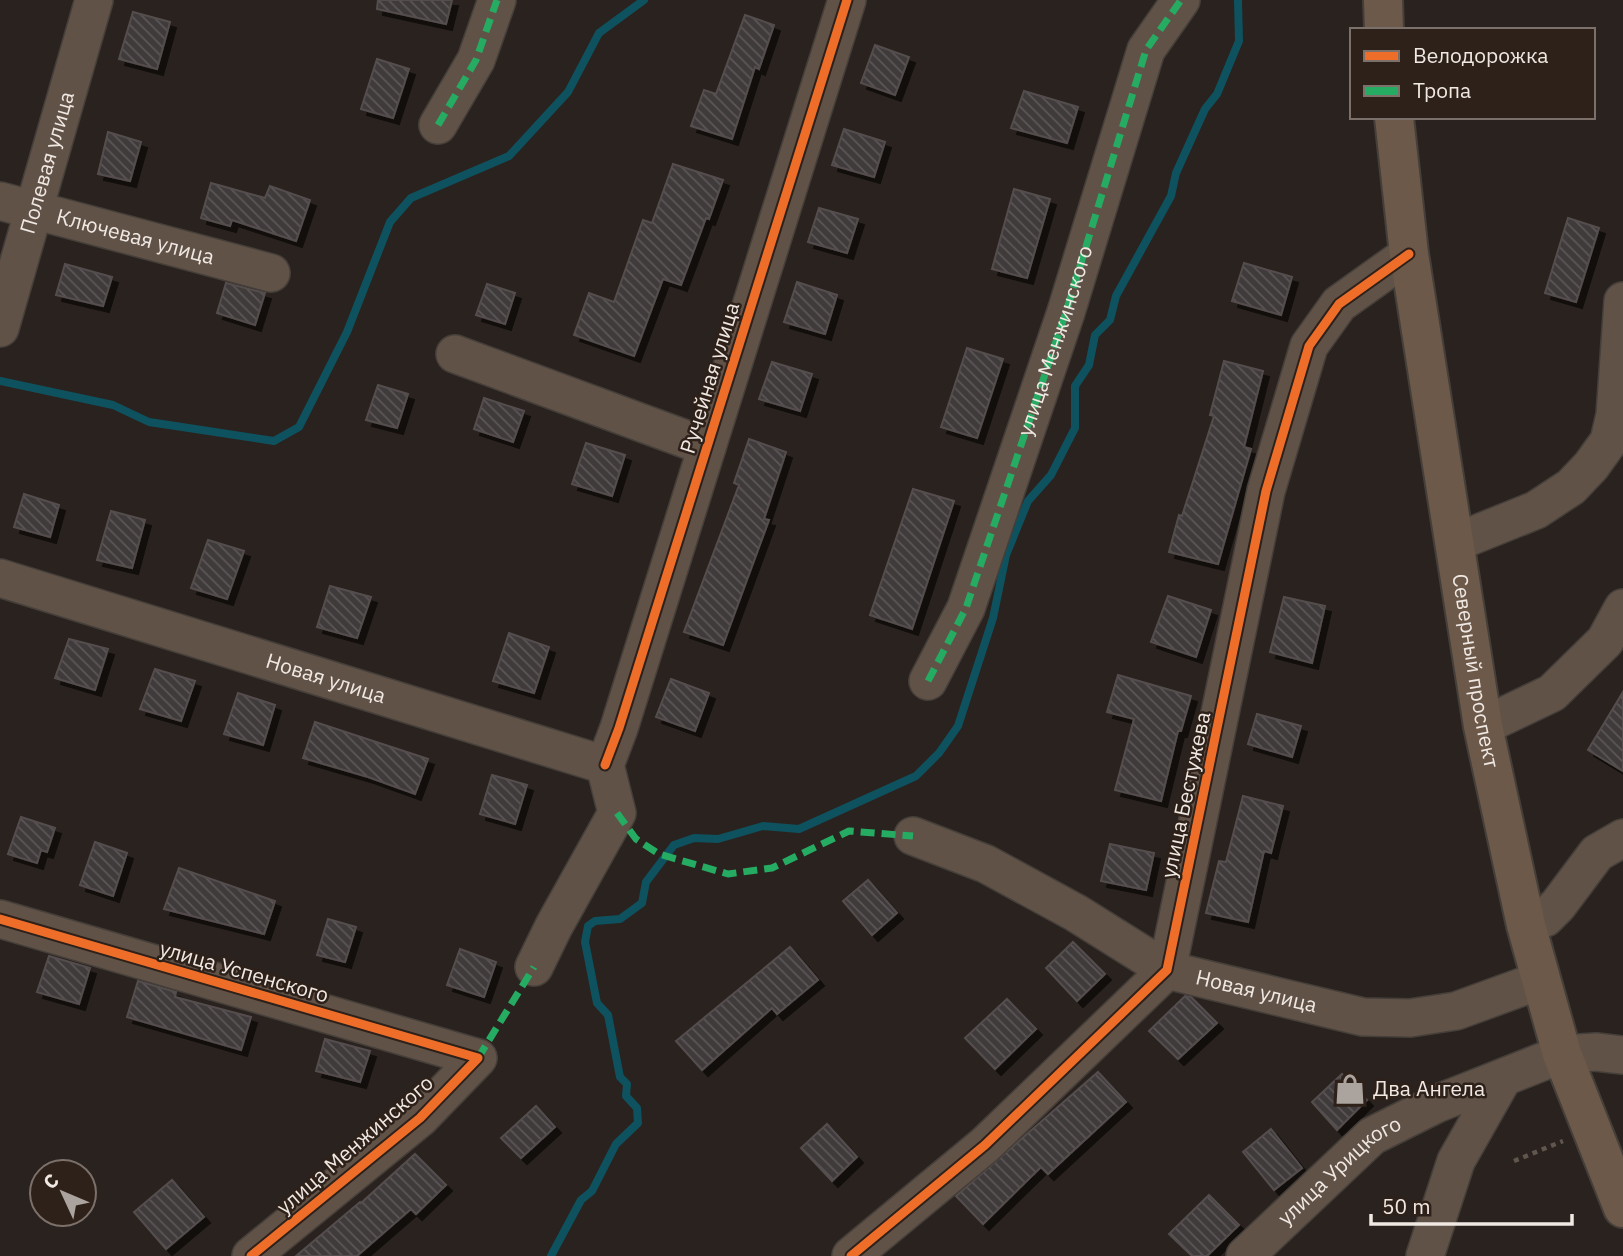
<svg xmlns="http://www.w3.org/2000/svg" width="1623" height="1256" viewBox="0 0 1623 1256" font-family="'IBM Plex Sans',sans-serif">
	<defs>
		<pattern id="building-back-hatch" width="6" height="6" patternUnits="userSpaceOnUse" patternTransform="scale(1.75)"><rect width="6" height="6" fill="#403a3b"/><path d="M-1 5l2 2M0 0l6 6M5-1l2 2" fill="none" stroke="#5c5657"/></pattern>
		<filter id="shadow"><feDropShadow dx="6" dy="6" stdDeviation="0" flood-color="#0009"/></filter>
	</defs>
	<rect width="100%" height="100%" fill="#2a221e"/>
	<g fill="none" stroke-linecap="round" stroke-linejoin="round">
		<path stroke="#0e525f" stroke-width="8" d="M0,381L113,405L149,422L274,441L299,427L347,332L390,222L411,198L509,156L568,92L599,33L644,0
			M551,1256L581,1200L592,1191L616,1144L638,1123L637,1108L626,1096L627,1084L620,1077L608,1015L597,1003L585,942L588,926L595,921L620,919L642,903L646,882L674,845L694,838L718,839L763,826L799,829L916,776L939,753L958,726L993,618L1006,555L1028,501L1051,475L1075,428V386L1089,365L1095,335L1110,320L1116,296L1171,196L1176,173L1205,109L1217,94L1239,41L1238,0"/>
	</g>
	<path fill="url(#building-back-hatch)" stroke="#544e4e" stroke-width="2" filter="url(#shadow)" d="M378,0H452L446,24L377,9Z
		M133,12L170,22L157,69L119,59Z
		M745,15L774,25L759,69L755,67L732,139L691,126L704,90L716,94Z
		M875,45L909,57L895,95L861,83Z
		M377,59L409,69L393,118L361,109Z
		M1024,91L1078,107L1067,143L1011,128Z
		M844,129L885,142L874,177L832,165Z
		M108,132L141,142L130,181L98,174Z
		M673,164L723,180L709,219L706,218L681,285L663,279L634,356L574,335L589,293L614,302L643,220L652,223Z
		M211,183L265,198L270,186L310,200L296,241L232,220L230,226L201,218Z
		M1014,189L1050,199L1027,278L992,269Z
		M819,208L858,219L847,253L808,242Z
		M1568,218L1599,228L1576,302L1545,293Z
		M1244,263L1292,277L1281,315L1232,301Z
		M65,264L112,277L103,306L56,295Z
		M797,282L837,295L825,334L784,322Z
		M226,283L265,293L255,325L217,313Z
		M487,284L515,293L505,324L476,315Z
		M967,348L1003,359L977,438L941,427Z
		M1224,361L1263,371L1244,447L1251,449L1218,564L1169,552L1179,515L1182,516L1214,416L1210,415Z
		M772,362L812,374L800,411L759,399Z
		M378,385L408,394L397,428L366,420Z
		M484,398L524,411L513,442L474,429Z
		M749,439L786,452L764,519L769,520L723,645L684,632L739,485L734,483Z
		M586,443L625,455L612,496L572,484Z
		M913,489L954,501L912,629L870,615Z
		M24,494L59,505L50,537L14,527Z
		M111,511L145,520L132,568L97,560Z
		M208,540L244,551L227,599L191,588Z
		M330,586L371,597L357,638L317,627Z
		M1168,596L1211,610L1196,657L1151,642Z
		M1284,597L1325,606L1312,663L1270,652Z
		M509,633L549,647L534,693L493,681Z
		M69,639L108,649L95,690L55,678Z
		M155,669L195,681L181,721L140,709Z
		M1118,675L1191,696L1181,731H1178L1161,801L1115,790L1134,719L1107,712Z
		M671,679L709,693L695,731L656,717Z
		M1623,692V771L1588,750Z
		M238,693L275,705L263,745L224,734Z
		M1257,714L1301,726L1292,757L1248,744Z
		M315,722L428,759L415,794L368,777L303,758Z
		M492,775L527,785L515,824L480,814Z
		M1243,796L1283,806L1271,853L1264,851L1248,922L1206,913L1219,861L1226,862Z
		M21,817L55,828L47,852L41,850L37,863L8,854Z
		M95,842L127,853L113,896L80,885Z
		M1110,844L1154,853L1146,890L1101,881Z
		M179,868L275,901L264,934L164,909Z
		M868,880L897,913L872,935L843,901Z
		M328,919L356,927L345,962L317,955Z
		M1073,942L1105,974L1077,1001L1046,968Z
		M790,947L818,980L777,1014L772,1008L702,1070L676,1041Z
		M460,949L496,962L484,997L447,985Z
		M49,956L90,968L79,1004L37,992Z
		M138,981L176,992L175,997L251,1017L241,1050L127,1017Z
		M1185,996L1191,997L1217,1023L1178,1059L1149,1031Z
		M1007,999L1036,1029L995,1069L965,1038Z
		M325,1039L370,1051L360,1082L316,1071Z
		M1098,1072L1126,1102L1048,1174L1041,1167L983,1224L956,1196Z
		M1342,1074L1367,1100L1337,1130L1312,1102Z
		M536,1106L555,1127L521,1158L501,1138Z
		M827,1124L857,1157L832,1181L801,1148Z
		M1271,1129L1302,1168L1274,1190L1243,1152Z
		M415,1154L446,1185L416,1214L411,1209L357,1256H296L360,1202L361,1203Z
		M172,1180L204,1217L166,1249L134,1212Z
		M1209,1195L1239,1225L1207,1256H1192L1169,1234Z"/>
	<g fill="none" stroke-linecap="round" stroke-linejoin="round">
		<defs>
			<g id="minor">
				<path d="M438,125L476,60L497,0"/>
				<path id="s1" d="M0,201L271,273"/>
				<path id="s2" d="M0,328L94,0"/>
				<path d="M455,354L707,447"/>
				<path d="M1454,543L1536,510L1571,487L1591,466L1609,441L1615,415L1623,301"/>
				<path id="s3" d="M0,578L605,765"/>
				<path id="s4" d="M928,681L966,608L1066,312L1146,50L1181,0"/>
				<path d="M1483,726L1552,693L1605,641L1623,608"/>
				<path d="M605,765L619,728L847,0"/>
				<path id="s5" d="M913,836L986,864L1076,913L1167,970L1363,1017L1410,1018L1456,1011L1541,980"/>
				<path d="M0,919L478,1058L420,1118L251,1256"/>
				<path d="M1526,925L1545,918L1558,905L1597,853L1623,838"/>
				<path d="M534,967L554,926L617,813L605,765"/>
				<path d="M851,1256L985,1145L1167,970L1266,491L1309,346L1339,304L1409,254"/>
				<path id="s6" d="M1245,1256L1372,1136L1436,1104L1562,1054L1596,1052L1623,1055"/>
				<path d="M1425,1256L1456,1161L1503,1078"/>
			</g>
			<g id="major">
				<path d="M1383,0L1384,30"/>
				<path id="s7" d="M1394,117L1409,254L1483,726L1526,925L1562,1054L1623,1208"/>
			</g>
		</defs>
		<use href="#minor" stroke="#453f3a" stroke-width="40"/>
		<use href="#major" stroke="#453f3a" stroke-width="42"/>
		<path stroke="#60564e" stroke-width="4.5" stroke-dasharray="5 5" stroke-linecap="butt" d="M1514,1161L1563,1141"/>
		<use href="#minor" stroke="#615248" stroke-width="37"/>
		<use href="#major" stroke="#6c594a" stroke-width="38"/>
		<path stroke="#26ab63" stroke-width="7" stroke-dasharray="14 7" stroke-linecap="butt" d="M438,125L476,60L497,0
			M928,681L966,608L1066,312L1146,50L1181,0
			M617,813L636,839L659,854L728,874L772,868L849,831L913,836
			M478,1058L534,967"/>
		<defs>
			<path id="cycleway" d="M605,765L619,728L847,0
				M0,919L478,1058L420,1118L251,1256
				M851,1256L985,1145L1167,970L1266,491L1309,346L1339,304L1409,254"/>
		</defs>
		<use href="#cycleway" stroke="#2e211a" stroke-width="13"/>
		<use href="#cycleway" stroke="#ee6e29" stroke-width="9"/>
	</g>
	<defs>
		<symbol id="shop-bare" viewBox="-9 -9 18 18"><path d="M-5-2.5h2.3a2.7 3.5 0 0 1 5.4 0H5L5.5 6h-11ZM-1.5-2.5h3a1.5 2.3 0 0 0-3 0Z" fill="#aba39d" stroke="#2e211a" stroke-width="2.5" paint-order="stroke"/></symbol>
	</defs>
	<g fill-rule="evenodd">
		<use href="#shop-bare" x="1328" y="1067" width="44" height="44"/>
	</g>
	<g text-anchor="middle" stroke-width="5" stroke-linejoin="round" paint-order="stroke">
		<g font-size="21" fill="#f0e8e2" stroke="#2e211a">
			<text dy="7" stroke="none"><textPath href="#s2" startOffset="172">Полевая улица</textPath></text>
			<text dy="7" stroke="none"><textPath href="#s1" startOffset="140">Ключевая улица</textPath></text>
			<text dy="7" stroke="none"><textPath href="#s4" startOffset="364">улица Менжинского</textPath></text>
			<text transform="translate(710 378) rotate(-73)" y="7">Ручейная улица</text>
			<text dy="7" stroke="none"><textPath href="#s7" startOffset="560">Северный проспект</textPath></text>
			<text dy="7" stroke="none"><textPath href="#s3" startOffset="341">Новая улица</textPath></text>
			<text transform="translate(1186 795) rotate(-78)" y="7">улица Бестужева</text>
			<text transform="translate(244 972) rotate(16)" y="7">улица Успенского</text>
			<text dy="7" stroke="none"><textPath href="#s5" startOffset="380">Новая улица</textPath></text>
			<text transform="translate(355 1145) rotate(-41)" y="7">улица Менжинского</text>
			<text dy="7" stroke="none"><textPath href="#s6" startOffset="128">улица Урицкого</textPath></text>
		</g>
		<g font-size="21" fill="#f0e8e2" stroke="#2e211a" text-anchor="start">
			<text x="1373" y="1096">Два Ангела</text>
		</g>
	</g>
	<rect x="1350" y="28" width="245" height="91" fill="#2e211a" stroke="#7c716a" stroke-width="2"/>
	<rect x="1364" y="51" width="35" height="10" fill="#ee6e29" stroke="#7c716a" stroke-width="2"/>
	<text x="1413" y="63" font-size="21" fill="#f0e8e2">Велодорожка</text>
	<rect x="1364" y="86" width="35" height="10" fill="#26ab63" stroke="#7c716a" stroke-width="2"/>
	<text x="1413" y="98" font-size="21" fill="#f0e8e2">Тропа</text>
	<g transform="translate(63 1193) rotate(314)"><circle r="33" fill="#2e211a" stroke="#7c716a" stroke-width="2"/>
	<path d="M0-5L12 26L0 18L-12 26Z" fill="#aba39d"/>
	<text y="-10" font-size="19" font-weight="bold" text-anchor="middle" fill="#f0e8e2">С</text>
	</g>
	<path d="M1371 1214v10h201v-10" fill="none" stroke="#f0e8e2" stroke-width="3.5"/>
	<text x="1382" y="1214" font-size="21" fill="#f0e8e2" stroke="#2e211a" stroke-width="5" paint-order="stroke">50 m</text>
</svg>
